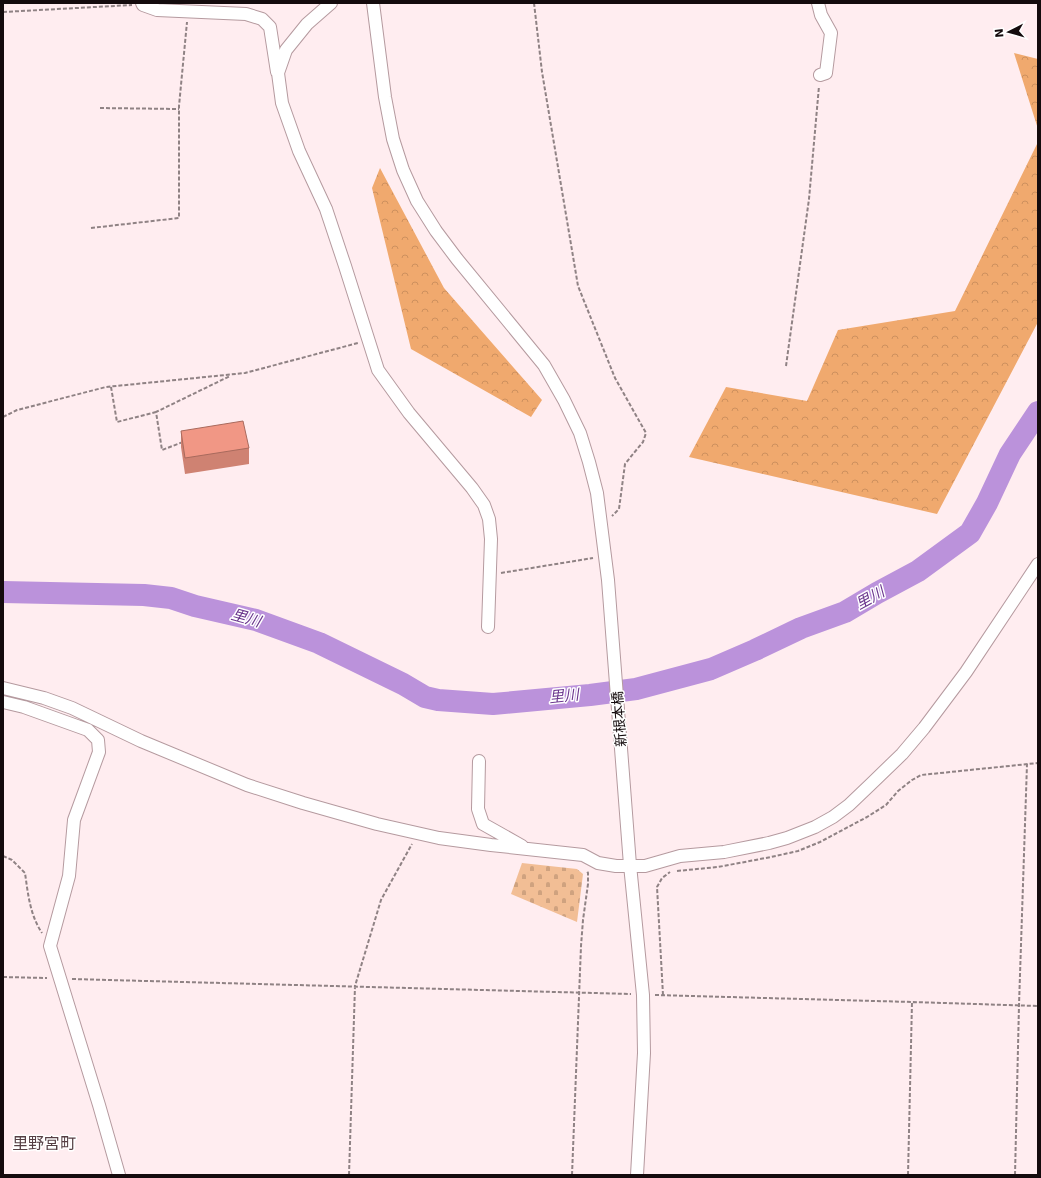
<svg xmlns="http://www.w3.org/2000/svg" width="1041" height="1178" viewBox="0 0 1041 1178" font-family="'DejaVu Sans','Noto Sans JP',sans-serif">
	<defs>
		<pattern id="forest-crowns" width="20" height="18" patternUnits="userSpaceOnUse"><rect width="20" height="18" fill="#f0a96e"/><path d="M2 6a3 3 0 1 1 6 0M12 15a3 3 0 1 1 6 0" fill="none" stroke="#cd905e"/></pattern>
		<pattern id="cemetery-stones" width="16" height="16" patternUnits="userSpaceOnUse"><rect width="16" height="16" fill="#f2be95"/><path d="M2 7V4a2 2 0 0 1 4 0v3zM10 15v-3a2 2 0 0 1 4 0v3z" fill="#cfa27f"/></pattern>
	</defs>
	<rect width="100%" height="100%" fill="#ffedf0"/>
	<path fill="url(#forest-crowns)" d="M1014,53L1038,59V129Z
		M1038,142V322L937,514L689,457L726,387L807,401L838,330L955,311Z
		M380,168L444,288L542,400L531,417L411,349L372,188Z"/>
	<path fill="url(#cemetery-stones)" d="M522,863L577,869L583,874L577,922L511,894Z"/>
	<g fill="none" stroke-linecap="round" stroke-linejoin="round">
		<path stroke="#bb92db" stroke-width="22" d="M3,592L144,595L171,598L195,606L256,620L319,643L403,684L425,697L438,700L493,704L590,695L636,689L711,669L755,650L801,628L845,612L877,593L918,571L970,533L987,503L1010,454L1038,412"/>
		<defs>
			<path id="minor" d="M142,3L143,5L157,10L246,14L262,19L270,27L277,72
				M331,3L307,24L286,50L278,73L282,103L299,151L326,209L345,266L378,370L409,413L472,488L484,505L489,519L491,539L488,627
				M373,3L385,97L393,139L403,170L417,201L436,231L457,259L544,365L564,400L580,433L589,462L597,493L608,580L630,865L643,995L644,1053L637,1175
				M818,3L821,15L831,33L826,73L820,75
				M3,688L44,698L72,708L141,741L247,785L303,803L377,824L439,838L491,845L583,855L598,863L616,866H645L680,856L724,852L769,843L787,838L815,827L833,817L849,805L871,784L902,754L924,728L966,672L1038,564
				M3,702L24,707L88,730L98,740L99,752L74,820L69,876L50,946L99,1105L119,1175
				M479,761L478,809L483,824L522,846"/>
		</defs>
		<use href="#minor" stroke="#b59a9f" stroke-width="14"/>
		<path stroke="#8f8284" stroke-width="2" stroke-dasharray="4 2" stroke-linecap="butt" d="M534,3L542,72L578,286L615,378L646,433L643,442L633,454L625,464L619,509L612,516
			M3,12L132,5
			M100,108L179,109
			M91,228L179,218V106L187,22
			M786,366L809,199L819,86
			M111,387L117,422L156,412
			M3,417L17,410L106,387L245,373L358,343
			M183,442L162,450L156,412L230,376
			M501,573L593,558
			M3,856L12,860L25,873C28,894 30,915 42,933
			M677,871L718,867L771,857L798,851L820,842L867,817L886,805L898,791L912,780L921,775L1038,763
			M3,977L47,978
			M72,979L631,994
			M655,995L912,1002L1038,1006
			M663,995L657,887L662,878L670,872
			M349,1175L355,986L381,900L412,844
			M572,1175L581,946L583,920L588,884V873L587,871
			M908,1175L912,1002
			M1015,1175L1019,1005L1027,764"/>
		<use href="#minor" stroke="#fff" stroke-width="12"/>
	</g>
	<path fill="#cf8272" d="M181,431L249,448V464L185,474L181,447Z"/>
	<path fill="#f19785" stroke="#a96a5d" d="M243,421L249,448L185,458L181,431Z"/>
	<g text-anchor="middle" stroke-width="3" stroke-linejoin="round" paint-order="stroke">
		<g font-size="14" fill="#140b0d" stroke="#fff">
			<text transform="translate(619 719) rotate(-94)" y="5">新根本橋</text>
		</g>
		<g font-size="15" font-style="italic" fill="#6a368d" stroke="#fff">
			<text transform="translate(870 598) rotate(-29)" y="5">里川</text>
			<text transform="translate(246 618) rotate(16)" y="5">里川</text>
			<text transform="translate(564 696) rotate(-6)" y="5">里川</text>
		</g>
		<g font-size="16" fill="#563f44" stroke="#fff">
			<text x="44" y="1149">里野宮町</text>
		</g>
	</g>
	<rect width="1041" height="1178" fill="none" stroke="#140b0d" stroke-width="8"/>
	<g transform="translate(1009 32) rotate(264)" stroke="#ffffff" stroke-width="3" paint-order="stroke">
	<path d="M0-3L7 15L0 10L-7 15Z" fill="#140b0d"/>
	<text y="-6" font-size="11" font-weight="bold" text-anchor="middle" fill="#140b0d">N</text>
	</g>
</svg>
